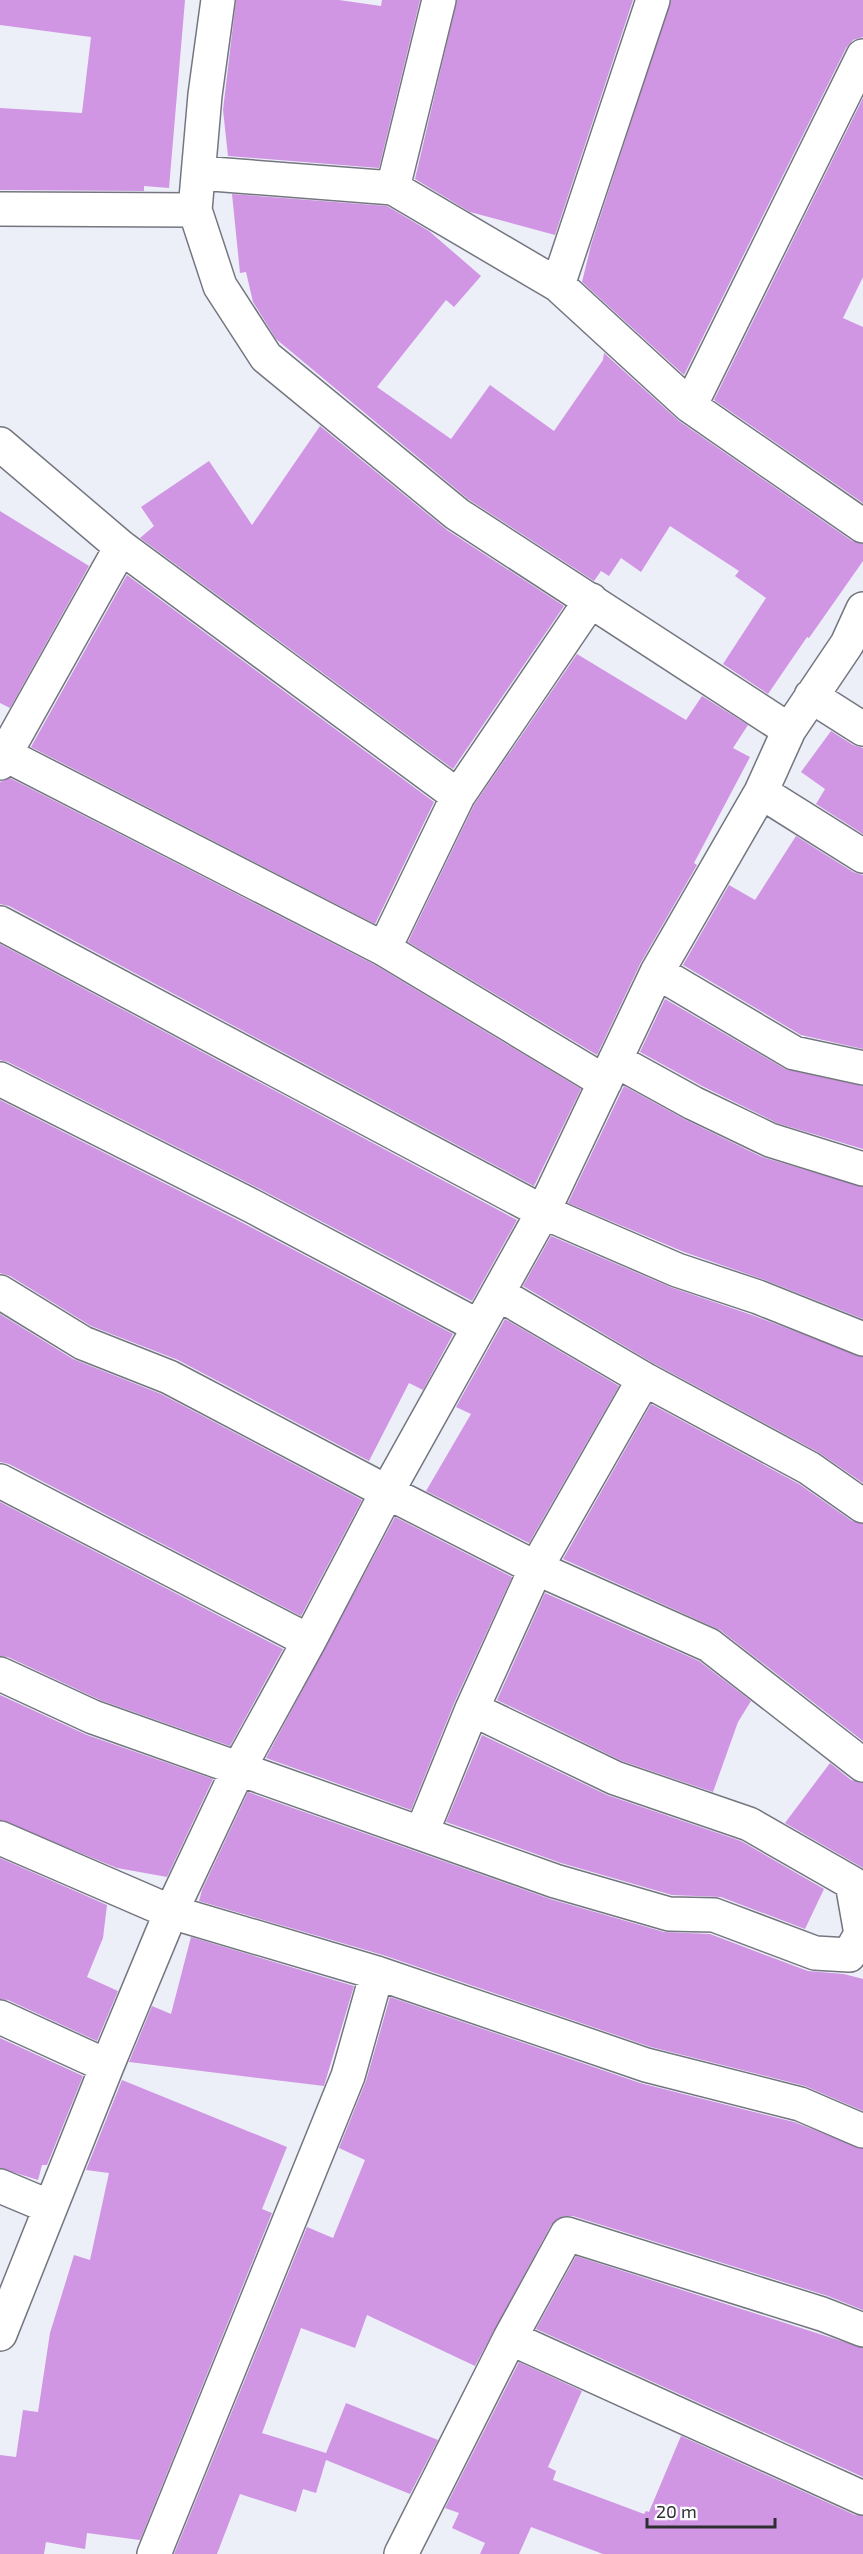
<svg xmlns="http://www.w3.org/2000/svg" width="863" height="2554" viewBox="0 0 863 2554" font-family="'Exo 2',sans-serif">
	<rect width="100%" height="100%" fill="#eceff8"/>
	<path fill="#d096e3" d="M0,0H185L169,188L144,186V191L0,190V108L82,113L91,37L0,25Z
		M236,0H339L381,6L382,0H420L379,168L228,156L223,110Z
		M457,0H633L555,235L470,212L415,179Z
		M671,0H863V37L853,40L846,48L684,375L582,282L591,245Z
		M863,98V277L843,318L863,327V503L714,400Z
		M232,194L387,206L429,231L481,276L454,307L446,300L377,387L451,439L490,385L554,431L603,360L604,353L679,421L852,541L863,544V561L809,638L807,637L768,694L723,664L766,598L735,576L739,571L670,526L641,572L621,558L609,576L601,571L594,581L468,499L276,339L253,302L246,272L240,273Z
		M320,426L447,530L564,606L453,769L140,538L154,526L141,507L209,461L252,525Z
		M0,511L89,566L10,708L0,703Z
		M127,575L434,802L375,924L31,747Z
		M577,654L686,720L702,696L748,725L733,748L750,757L694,863L697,865L640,964L597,1055L408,942L474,805Z
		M831,731L853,745L863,748V834L816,804L825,789L801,772Z
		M10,778L375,965L581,1089L534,1186L9,906L0,904V782Z
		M796,836L853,872L863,875V1049L801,1035L683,965L729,885L755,900Z
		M0,944L517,1220L472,1301L262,1190L8,1062L0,1060Z
		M665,999L785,1069L863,1086V1149L777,1123L702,1086L640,1052Z
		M624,1086L684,1119L762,1157L863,1187V1319L765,1280L684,1252L568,1203Z
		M0,1100L245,1224L453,1334L423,1390L409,1383L369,1461L178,1360L91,1326L10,1276L0,1273Z
		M551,1236L670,1287L752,1315L863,1357V1483L818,1452L653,1363L523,1286Z
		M0,1314L73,1359L161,1394L362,1500L301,1616L9,1464L0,1462Z
		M505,1319L619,1386L529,1543L426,1491L471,1414L456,1407Z
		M651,1404L799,1484L852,1521L863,1524V1741L720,1630L563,1559Z
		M0,1502L283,1649L230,1746L100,1700L8,1657L0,1656Z
		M395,1517L512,1577L455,1701L411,1810L266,1758Z
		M545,1593L699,1661L751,1701L738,1722L713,1792L622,1761L497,1700Z
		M0,1695L87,1735L213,1779L167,1877L117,1868L0,1820Z
		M482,1735L607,1795L741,1841L824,1889L805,1929L721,1897L672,1895L561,1863L446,1822Z
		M830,1763L851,1780L863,1783V1868L785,1823Z
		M248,1792L550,1899L664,1932L710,1934L808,1971L844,1974L863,1979V2111L805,2086L651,2047L383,1955L199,1901L202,1890Z
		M0,1858L107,1905L103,1938L87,1977L118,1991L97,2041L8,2000L0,1999Z
		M191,1937L354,1986L324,2086L129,2062L152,2006L171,2014Z
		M390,1997L640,2083L794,2122L863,2149V2310L828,2296L573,2216H564L551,2225L475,2366L367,2315L355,2348L301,2328L262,2433L326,2453L346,2403L438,2440L410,2494L326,2460L316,2493L303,2489L296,2512L240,2494L217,2554H174L307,2227L333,2238L365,2160L339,2148L366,2081Z
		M0,2038L83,2076L47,2165H42L38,2180L0,2168Z
		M122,2080L287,2147L262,2209L272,2213L140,2540L87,2533L85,2549L46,2542L44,2554H0V2455L16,2457L23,2410L38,2412L50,2333L74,2255L90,2260L109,2173L86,2170Z
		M576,2256L863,2348V2477L536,2329Z
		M519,2362L582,2391L548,2467L556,2471L553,2480L644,2514L646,2511L649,2512L681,2436L855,2515L863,2516V2554H603L531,2527L519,2554H480L485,2543L452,2528L459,2513L445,2508Z"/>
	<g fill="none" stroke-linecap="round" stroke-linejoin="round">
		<defs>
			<path id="street" d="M218,0L205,95L195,210L220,286L266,357L457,514L789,730
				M199,173L393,188L558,285L690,406L863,526
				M393,188L439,0
				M0,209L195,210
				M558,285L653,0
				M690,406L863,56
				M0,444L121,547L458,796L591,600
				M811,696L863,729
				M0,752L384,949L605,1082
				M0,763L121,547
				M761,792L863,856
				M0,923L543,1212L677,1270L758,1297L863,1339
				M384,949L458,796
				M657,972L794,1053L863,1068
				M615,1060L693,1103L770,1140L863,1169
				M0,1079L254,1207L478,1326
				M0,1292L83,1343L169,1377L387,1492L536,1568L709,1645L863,1765
				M499,1294L644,1379L809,1468L863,1506
				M0,1481L309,1641
				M0,1674L93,1717L555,1881L669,1914L714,1915L815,1953L849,1955L861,1934L852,1883L749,1824L615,1778L472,1709
				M422,1832L472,1709L536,1568L644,1379
				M0,1838L171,1912L377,1973L646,2065L800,2104L863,2131
				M0,2017L107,2066
				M0,2186L50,2207
				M0,2334L107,2066L171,1912L238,1770L309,1641L387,1492L543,1212L657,972L761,792L789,730L847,644L863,609
				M510,2338L863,2498
				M154,2554L348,2076L377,1973
				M401,2554L510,2338L567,2234L822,2314L863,2330"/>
		</defs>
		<use href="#street" stroke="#74767f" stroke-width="36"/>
		<use href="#street" stroke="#fff" stroke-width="33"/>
	</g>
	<path d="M647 2518v9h128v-9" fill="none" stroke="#2e2f32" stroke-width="3"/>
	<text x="656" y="2518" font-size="18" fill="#2e2f32" stroke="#fcfcfe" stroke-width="4.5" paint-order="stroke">20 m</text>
</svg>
